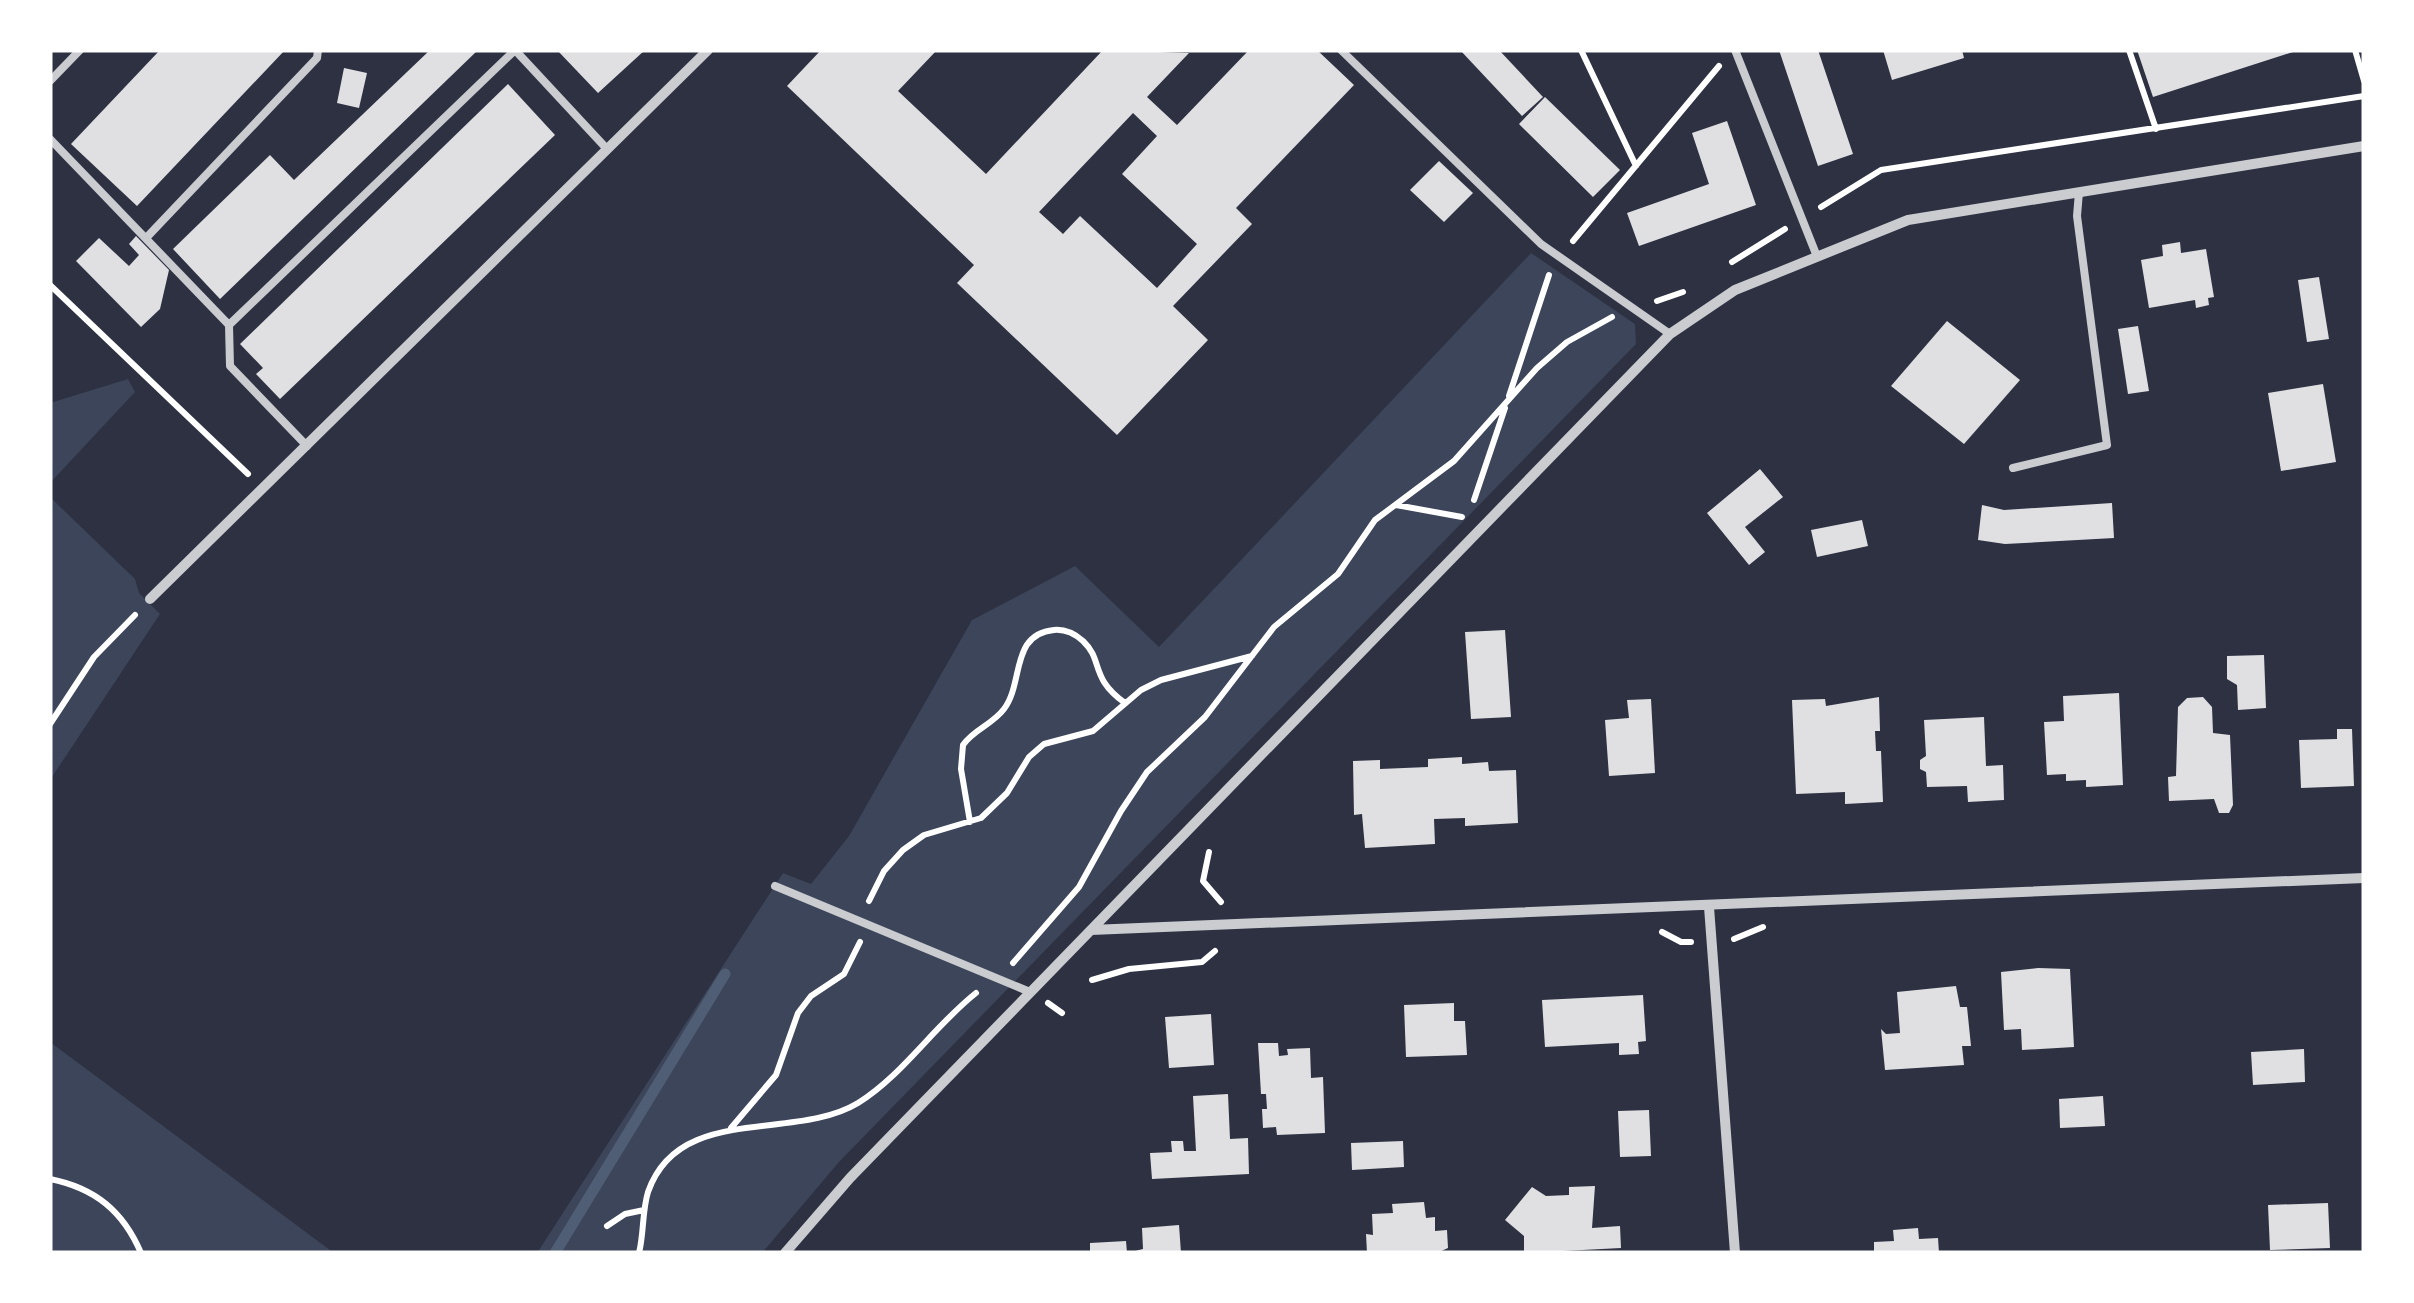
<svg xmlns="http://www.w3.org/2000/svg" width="2414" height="1303" viewBox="0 0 2414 1303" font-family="'Golos Text',sans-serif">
	<rect width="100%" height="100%" fill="#2d3142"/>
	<path fill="#3c4559" d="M1531,253L1635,324L1636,344L839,1162L762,1253H537L783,873L811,884L849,836L972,620L1075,566L1159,647Z
		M128,379L135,392L50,483V403Z
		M50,497L135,579L139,593L160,614L50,780Z
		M50,1042L334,1253H50Z"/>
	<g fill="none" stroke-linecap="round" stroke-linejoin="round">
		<path stroke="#4f5d75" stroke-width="11" d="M555,1253L725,974"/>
	</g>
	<path fill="#e0e0e3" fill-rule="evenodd" d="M160,50H285L137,206L71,144Z
		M430,50H478L220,299L173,249L270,155L294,180Z
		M557,50H645L598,93Z
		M821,50H937L898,91L986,174L1103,50L1189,53L1147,97L1177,125L1249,50H1317L1354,85L1236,208L1252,224L1173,306L1208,340L1117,435L957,283L974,265L787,86ZM1133,113L1157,136L1122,174L1197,244L1157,288L1080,216L1063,234L1039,212Z
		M1460,50H1499L1543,97L1522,116Z
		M1779,50H1818L1853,154L1818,166Z
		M1883,50H1962L1964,58L1892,80Z
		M2137,50H2296V51L2153,97Z
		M344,68L367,73L359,108L337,103Z
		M508,84L555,135L280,399L256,374L263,368L240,344Z
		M1545,97L1620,170L1593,197L1519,124Z
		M1727,121L1756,205L1639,246L1627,213L1709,184L1692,133Z
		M1439,161L1473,193L1444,222L1410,190Z
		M136,236L169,270L160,309L141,327L76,261L99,238L129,266L139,255L129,244Z
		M2180,242L2181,253L2206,249L2214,297L2208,298L2209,305L2196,308L2195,300L2149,308L2141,260L2163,256L2162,245Z
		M2319,277L2329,339L2307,342L2298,280Z
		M1947,321L2020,380L1964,444L1891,386Z
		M2138,326L2149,391L2128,394L2118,329Z
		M2323,384L2336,462L2281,471L2268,393Z
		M1760,469L1783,497L1745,527L1765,552L1749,565L1707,513Z
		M2112,503L2114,538L2005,544L1978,540L1982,505L2004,510Z
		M1862,520L1868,546L1817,557L1811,530Z
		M1505,630L1511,717L1471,719L1465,632Z
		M2264,655L2266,708L2238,710L2237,685L2227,679V656Z
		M2119,693L2123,785L2086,787V780L2066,781V774L2047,775L2044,722L2064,721L2063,696Z
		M1879,697L1880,731H1875L1876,751H1881L1883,802L1845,804V792L1796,794L1792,700L1825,699L1826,706Z
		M2203,697L2212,707L2213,733L2230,735L2233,805L2229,813H2219L2214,799L2169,801L2168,777L2176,776L2178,707L2187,698Z
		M1651,699L1655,773L1609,776L1605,720L1629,718L1627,700Z
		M1984,717L1986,766L2003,765L2004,800L1968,802L1967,786L1927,787L1926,772L1920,769V760L1926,756L1924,720Z
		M2337,729H2352L2354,786L2301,788L2299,740L2337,739Z
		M1462,757V764L1488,762L1489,771L1516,770L1518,823L1465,826V818L1434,819L1435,844L1365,848L1362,814L1354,815L1353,761L1380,760V769L1428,767V759Z
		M2038,968L2070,969L2074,1047L2022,1050L2021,1029L2004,1030L2001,972Z
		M1956,986L1960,1007H1967L1971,1046H1962L1964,1065L1885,1070L1881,1029L1886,1034L1900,1033L1897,992Z
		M1643,995L1646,1041L1638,1042L1639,1054L1619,1055V1043L1545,1047L1542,1000Z
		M1454,1003V1021H1465L1467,1055L1406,1057L1404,1005Z
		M1211,1014L1214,1065L1169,1068L1165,1017Z
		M1258,1043H1278L1279,1056L1288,1055L1287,1049L1310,1048L1311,1078L1323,1077L1325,1133L1277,1135L1276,1127L1263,1128L1262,1109H1267L1266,1094H1261Z
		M2304,1049L2305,1082L2253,1085L2251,1052Z
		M1228,1094L1230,1139L1248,1138L1249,1174L1152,1179L1150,1153L1172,1152L1171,1141H1183L1184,1151H1196L1193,1096Z
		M2103,1096L2105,1126L2060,1128L2059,1099Z
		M1649,1110L1651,1156L1620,1157L1618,1111Z
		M1403,1141L1404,1167L1352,1170L1351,1143Z
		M1595,1186L1592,1228L1620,1226L1621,1248L1524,1253V1236L1505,1220L1532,1187L1546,1196L1569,1195V1187Z
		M1424,1202L1426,1218L1435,1217V1231L1447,1230L1448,1248L1437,1253H1367L1366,1234L1373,1235L1372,1214L1393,1213L1392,1204Z
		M2328,1203L2330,1248L2270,1250L2268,1205Z
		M1179,1225L1181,1253H1127L1143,1249L1142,1228Z
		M1918,1228L1919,1239L1938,1238L1939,1253H1874V1242L1894,1241L1893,1230Z
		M1126,1241L1127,1253H1090V1243Z"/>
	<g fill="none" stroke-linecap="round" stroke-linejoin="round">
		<path stroke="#fff" stroke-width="6" d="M1581,50L1636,166
			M2129,50L2156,129
			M2355,50L2364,81
			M1821,207L1881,170L2364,96
			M1573,241L1719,66
			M1732,262L1785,229
			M50,285L248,474
			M1657,301L1683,292
			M1509,396L1549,275
			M1474,500L1505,408
			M1396,505L1462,517
			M50,724L94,657L135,615
			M970,822L961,769L963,745C974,729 992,725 1004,709C1024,683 1010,634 1054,630C1065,629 1075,634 1083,641C1104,661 1089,677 1125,703
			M1209,852L1203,881L1221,902
			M869,901L884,871L903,850L924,835L981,818L1007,793L1029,757L1044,744L1093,731L1141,690L1161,680L1252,656
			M1662,932L1681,942H1691
			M1734,939L1763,927
			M1013,963L1079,887L1121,811L1147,772L1205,717L1274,627L1338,574L1375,520L1454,461L1537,368L1567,342L1612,317
			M1092,980L1129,969L1202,962L1215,951
			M1048,1003L1062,1013
			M731,1128L776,1075L798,1013L811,996L844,974L860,942
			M50,1179C95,1188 123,1211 141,1253
			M607,1226L625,1214L644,1210
			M639,1253C644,1233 642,1212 648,1192C679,1103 794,1142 858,1103C903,1075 934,1026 976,993"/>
		<path stroke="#caccd0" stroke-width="8" d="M515,50L607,149
			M1341,50L1541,244L1670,334
			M1735,50L1816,254
			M50,81L80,50
			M50,139L229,325L230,366L307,446
			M148,236L317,58L318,50
			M229,325L515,50
			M2013,468L2107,445L2077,216L2079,192
			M775,886L1030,992"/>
		<path stroke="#caccd0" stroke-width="10" d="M150,599L708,50
			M1709,907L1735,1253
			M1091,930L2364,878
			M785,1253L850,1178L1670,334L1735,290L1908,220L2364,146"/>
	</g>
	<rect width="2414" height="1303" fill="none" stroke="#ffffff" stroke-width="105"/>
</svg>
